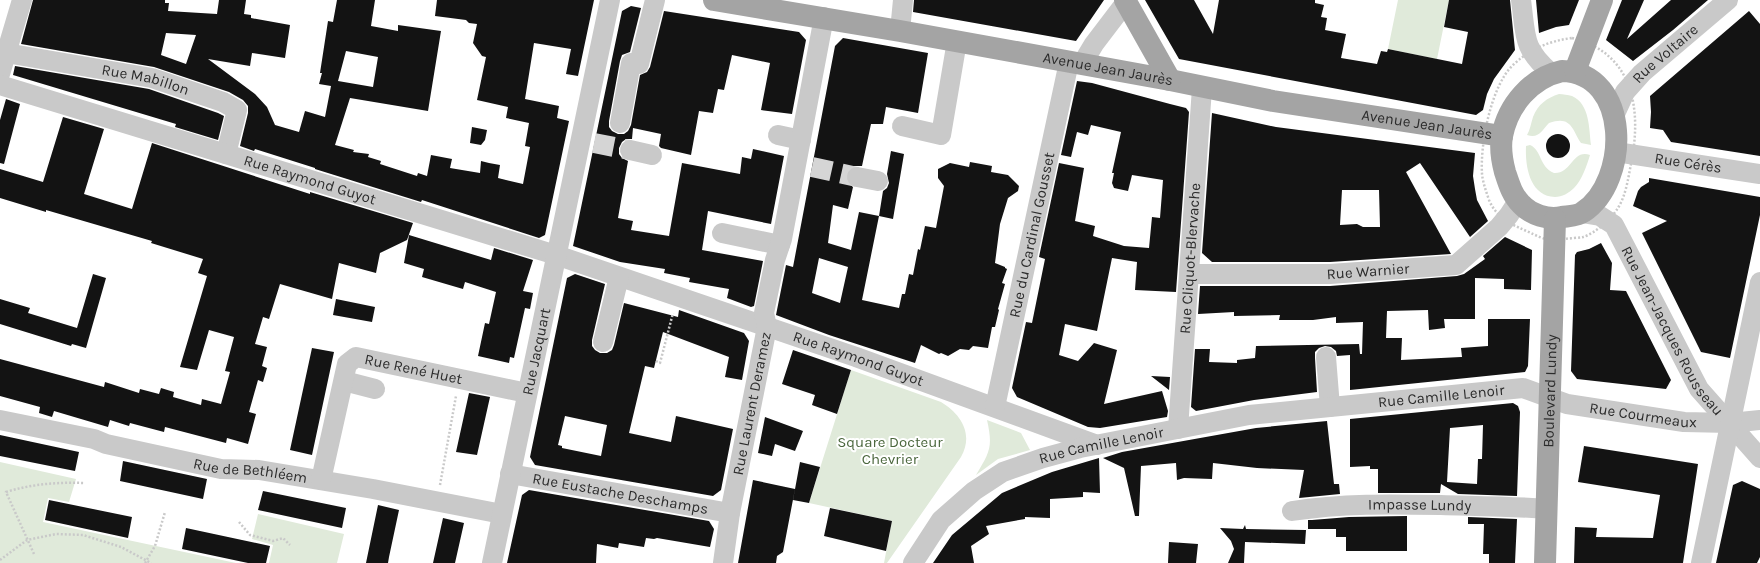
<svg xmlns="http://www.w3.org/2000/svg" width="1760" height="563" viewBox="0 0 1760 563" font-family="Karla,sans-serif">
	<rect width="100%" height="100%" fill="#fff"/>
	<path fill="#e0eada" d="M1398,0H1449L1437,59L1388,49Z
		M1559,94C1563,94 1568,95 1572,96C1590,104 1589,129 1591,145L1581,143C1572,129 1571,115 1549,123C1542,130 1539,139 1527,135C1530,130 1531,123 1533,117C1538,104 1547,98 1559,94Z
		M1530,145C1542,150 1539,167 1554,173C1572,174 1572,149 1590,155C1587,165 1582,180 1574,188C1569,193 1562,197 1555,197C1530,196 1525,167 1526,146Z
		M851,370L941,402C961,414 974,434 961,457L887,563H884L892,521L809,503Z
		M987,420L1021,433L1030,450L998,459L976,475C990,452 993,447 987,420Z
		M0,462L76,479L69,502L48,498L43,522L236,563H0Z
		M258,514L344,534L337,563H269L273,545L252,539Z"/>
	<path fill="#131313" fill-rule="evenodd" d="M33,0H165V3H169L168,11L217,14L219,0H246L244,14L251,15V18L290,25L285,58L252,53L250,66L208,59L255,94L267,107L275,125L299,132L305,111L325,117L331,86L319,84L322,73H320L328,21L333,22L337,0H375L371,26L398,31V25L441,31L428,111L350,98L335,145L354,150L353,152L369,154L368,157L381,161L380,164L417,176L418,173L427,176L431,155L452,159L450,168L480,173L481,161L489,163L500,165L498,178L523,184L530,147L525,146L529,123L506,118L508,107L477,100L486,57L482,56L473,43L477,24L469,23L466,20L435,16L437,0H594L578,76L566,74L571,49L534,43L525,99L559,106L557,118L569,121L545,235L539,238L422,200L421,202L315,169V168L255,149L254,151L240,146L248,113V106L243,100L229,92L154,67L21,44ZM166,33L196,35L186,64L161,55ZM346,51L378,57L373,87L338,81Z
		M914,0H1104L1076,41L913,12Z
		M1145,0H1194L1213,34L1219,0H1315V3L1324,5L1321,17L1327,18L1325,30L1346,34L1341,58L1377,64L1381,51L1387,52L1388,49L1462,64L1468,32L1444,27L1449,0H1510L1515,50L1494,79L1487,94L1483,110L1476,115L1179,59Z
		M1536,0H1579L1569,25L1556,27L1539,33Z
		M1622,0H1644L1627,39L1671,0H1708L1673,30L1633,61L1606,40Z
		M631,6L641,8L630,52L622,55L620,61L609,121V127L612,131L618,134H624L628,131L631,125L640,75L647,72L650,67L664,11L799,32L806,40L792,114L761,110L770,63L732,55L724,90L718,89L713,113L699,111L691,155L661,148L659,146L661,134L633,128L632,139H626L622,142L619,148V154L622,158L628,161L618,218L633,221L631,230L669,236L682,163L740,174L742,157L751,159L753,149L784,156L771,224L708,211L702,250L763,261L754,306L751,307L727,298L729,289L689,282L690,278L664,273L665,269L620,262L573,246L622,11Z
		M1749,11L1760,24V156L1671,142L1663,130L1650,128L1651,112L1650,96Z
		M843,38L928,53L918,113L886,107L883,124H871L862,166H853L849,169L846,174V181L853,187L848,209L833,205L828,243L851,250L859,212L879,216L862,300L899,308L902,294H905L909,274L913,275L918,249L920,250L925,226L936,228L944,186L938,178V169L950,163L969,167L970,162L992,166L991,172L1008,175L1019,186L1018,191L1008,198L1000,224L995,263L1005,267V268L1007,269L1002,283L1005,284L998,309L999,310L995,327H992L988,348L973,346L969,350L960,349L948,356L941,353L939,354L921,345L915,363L829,335L776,315L786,265L793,267L835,46ZM819,258L848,267L840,303L812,293Z
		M15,66L149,89L218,113L224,116L218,140L175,127L176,124L13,75Z
		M1077,81L1092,83L1170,104L1186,108L1189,112L1176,292L1135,290L1137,262L1112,258L1097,331L1065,324L1059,355L1078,361L1094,343L1117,350L1104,404L1162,391L1168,411L1167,417L1100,428L1088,427L1017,397L1012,388L1026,322L1032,323L1045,259L1039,257L1059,163L1084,168L1075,221L1095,226L1093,236L1124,246L1149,248L1152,217L1160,218L1163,180L1132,175L1128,191L1114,188L1112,183L1114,173H1112L1121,132L1091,125L1088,135L1077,132L1071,157L1061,155Z
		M6,99L20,104L4,164L0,163V120Z
		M1212,113L1276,127L1475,153L1473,176L1475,189L1477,200L1488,221L1470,237L1420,163L1406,172L1451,254L1330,262H1212L1202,253ZM1342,190H1379L1380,227H1363L1357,224L1340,225Z
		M63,117L104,129L84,194L132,209L152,143L310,194V192L413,223L407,240L380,253L376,273L339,263L332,299L280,284L269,319L263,317L255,344L267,347L262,366L267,368L263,382L258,380L249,412L256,414L248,444L227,438L226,443L165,427L164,432L130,423L129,426L110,420L108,427L54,411L52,417L39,413L40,407L0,396V359L104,387L105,382L139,393L140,389L159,394L161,388L174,392L173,397L201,405L202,399L221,404L230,372L225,371L234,337L209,330L197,370L180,367L207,276L198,273L203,259L151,243L152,241L46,210V212L0,198V169L43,182Z
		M472,127L487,130L485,140L481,145L470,143Z
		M1546 146a12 12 0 1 1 24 0a12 12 0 1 1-24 0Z
		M891,151L904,154L893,219L879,216L883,191L887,188L889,183L887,174Z
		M1649,178L1760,197V215L1730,358L1701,352L1642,233L1667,221L1633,206L1638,191L1641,187L1649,182Z
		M409,235L491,260L494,248L533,260L523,291L533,293L530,309L525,308L514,358L510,357L509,363L478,356L485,323L489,324L496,292L465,282L463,289L422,277L424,269L404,263Z
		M1505,237L1532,250L1531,290L1504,289V279L1475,278V319H1444L1445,328L1429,330L1428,310L1387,311L1386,338H1402L1401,360L1461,357H1462L1461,348L1488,346V319H1530L1528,366L1525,372L1350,390V355L1337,356L1336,351L1331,347L1325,346L1319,348L1315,352V358L1317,392L1254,400L1196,411L1191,407L1195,349H1210L1209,362L1237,363V360L1255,358L1256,346L1359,344L1360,354H1357H1362L1363,322L1336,323V317L1313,320H1279L1280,315L1234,316V312L1198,314L1200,286H1330L1457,276L1464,274L1485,259L1483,256Z
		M1601,243L1612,263L1610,290L1626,291L1671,380L1666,389L1577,379L1571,371L1575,255L1577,252L1589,249Z
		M93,274L106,278L86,348L72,344L71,346L0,324V299L30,308L28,313L77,328Z
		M575,274L605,284L592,340V346L595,350L600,353H607L612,350L614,345L624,303L678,317L679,310L744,333L749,341L742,380L725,377L729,357L663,332L654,368L645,366L629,433L671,442L676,416L733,429L721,490L713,496L535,465L530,457L567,278ZM565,416L607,425L601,456L562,448V446L558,445Z
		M336,299L375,307L372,322L333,315Z
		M312,348L334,352L312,455L290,450Z
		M793,350L851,370L837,414L812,405L815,395L782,384Z
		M1151,376L1170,377L1169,390Z
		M469,393L490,397L477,455L456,452Z
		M1513,403L1518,406L1520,412L1517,496L1458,494L1441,484L1440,493H1378V469H1370V466L1350,467V419ZM1483,425L1482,459H1478L1477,484L1447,482L1450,428Z
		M765,417L803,431L795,451L775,444L772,456L758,453Z
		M1327,421L1334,484H1339L1340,494L1299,498L1304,470L1257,468L1213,463L1212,479L1184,478L1177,480L1176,463L1141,466L1139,516H1135L1124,468L1103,458L1122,452L1256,428Z
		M0,435L79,452L75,471L0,456Z
		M1584,446L1698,464L1683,563H1574L1575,527L1597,528L1596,537L1653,538L1660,495L1578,482Z
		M1099,458L1100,493L1083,492V497L1050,499V518L1025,517V519L986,526L989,534L971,546L974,563H933L952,535L1002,493L1052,472Z
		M123,461L207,479L203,499L120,481Z
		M800,462L820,467L809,503L793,500Z
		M753,480L795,489L783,552L777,556L776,563H738Z
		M1742,481L1760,489V557L1757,563H1716L1733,485Z
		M529,490L709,521L714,529L710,547L657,538L654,539L646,538L644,547L619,543L618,548L597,544L596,563H507L522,495Z
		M263,491L346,508L342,528L258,510Z
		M49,500L132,517L128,538L45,520Z
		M378,505L399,510L389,557L388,563H366Z
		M830,508L892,521L886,551L824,536Z
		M1407,516V551H1346V537H1336V529H1308V520H1312L1349,517Z
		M1468,517L1517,519L1515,563H1489V554H1483L1484,524H1468Z
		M443,518L464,523L455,563H433Z
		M1245,525L1246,529L1306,530L1305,544L1245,542L1244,563H1228L1234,549L1231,541L1220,528L1243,529Z
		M186,528L270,546L266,563H248L182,549Z
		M1169,542L1198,544L1196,563H1168Z"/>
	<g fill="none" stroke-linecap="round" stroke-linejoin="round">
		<path stroke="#d5d5d5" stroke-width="20" stroke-dasharray="20 10" stroke-linecap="butt" d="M594,143L630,150
			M812,167L857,177"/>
		<path stroke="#c9c9c9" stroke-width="2.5" stroke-dasharray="2 2" stroke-linecap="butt" d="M1572,38C1634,53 1642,110 1631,164C1628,179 1626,195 1618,208C1611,219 1596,233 1583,237C1578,238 1571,238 1565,239C1562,240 1557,241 1553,241C1546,240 1537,236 1531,233C1513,225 1497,219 1489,200C1486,191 1483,183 1482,174C1480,144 1491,86 1513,65C1530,49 1549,41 1572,38Z
			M656,361L660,363L673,313
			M440,485L456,396
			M239,522L250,535L273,541L283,538L290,545
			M34,554L6,492C32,484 58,482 84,483
			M0,560L27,540L56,534L83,535L121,547L151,563
			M145,563L155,546L165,512"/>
		<g stroke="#c9c9c9" stroke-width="20">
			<path d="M1521,0C1526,36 1522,48 1551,73"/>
			<path d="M900,31L903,0"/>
			<path id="s1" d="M6,53L152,78L223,102L237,110L226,154"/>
			<path d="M1082,64L1094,44L1126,2"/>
			<path d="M0,74L22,0"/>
			<path id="s2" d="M0,85L556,255L856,357L1097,445"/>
			<path id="s3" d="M1614,116L1625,92L1642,73L1728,0"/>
			<path d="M620,123L631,63L639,64L655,0"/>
			<path d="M902,126L941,135L957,41"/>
			<path d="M778,135L801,140"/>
			<path d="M630,150L652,155"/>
			<path id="s4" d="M1616,152L1760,174"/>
			<path d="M857,177L878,181"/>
			<path id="s5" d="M1582,213L1600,216L1614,225L1699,389L1760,458"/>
			<path d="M722,233L780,245"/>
			<path id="s6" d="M1189,274H1330L1456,265L1499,227L1509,215L1518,201"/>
			<path d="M603,342L619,277"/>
			<path d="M1326,357L1330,407"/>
			<path d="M344,381L375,389"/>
			<path id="s7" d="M995,407L1069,62"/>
			<path id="s8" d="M0,420L94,439L106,444L221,469L259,470L373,489L502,514"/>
			<path id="s9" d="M1178,429L1202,88"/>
			<path id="s10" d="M510,474L730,513"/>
			<path id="s11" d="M321,480L347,364L356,357L527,393"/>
			<path id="s12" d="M1292,511C1342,503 1391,504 1441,505C1476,506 1511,506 1547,509"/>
			<path id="s13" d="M492,563L610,0"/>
			<path id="s14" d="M723,563L730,513L767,327L764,313L775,260L782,239L824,17"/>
			<path id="s15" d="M913,563L941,520L974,491L1003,472L1043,458L1080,448L1249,415L1523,388L1567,404L1684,422L1730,423L1760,420"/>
			<path d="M1701,563L1760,282"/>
		</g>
		<g stroke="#a4a4a4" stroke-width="22">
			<path id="s16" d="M714,0L900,31L1170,80L1273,101L1502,136"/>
			<path d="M1125,0L1170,80"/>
			<path d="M1562,71C1631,73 1630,181 1583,212C1578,216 1569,216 1562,217C1548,220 1531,215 1521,204C1512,195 1509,184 1505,172C1502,161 1500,148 1502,136C1508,105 1531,78 1562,71Z"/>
			<path d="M1575,71L1602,0"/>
			<path id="s17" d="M1545,563L1555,219"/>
		</g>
	</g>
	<g text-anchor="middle" stroke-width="4" stroke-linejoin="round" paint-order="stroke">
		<g font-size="15" fill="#2c2c2c" stroke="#fff">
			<text dy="5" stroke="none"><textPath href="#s3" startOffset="82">Rue Voltaire</textPath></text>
			<text dy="5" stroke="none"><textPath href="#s16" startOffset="400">Avenue Jean Jaurès</textPath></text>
			<text dy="5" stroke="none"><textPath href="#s1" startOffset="142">Rue Mabillon</textPath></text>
			<text dy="5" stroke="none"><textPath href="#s16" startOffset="724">Avenue Jean Jaurès</textPath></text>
			<text dy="5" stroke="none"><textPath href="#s4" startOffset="73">Rue Cérès</textPath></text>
			<text dy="5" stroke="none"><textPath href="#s2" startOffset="324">Rue Raymond Guyot</textPath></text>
			<text dy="5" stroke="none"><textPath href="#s7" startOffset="176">Rue du Cardinal Gousset</textPath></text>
			<text dy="5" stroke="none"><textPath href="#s9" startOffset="171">Rue Cliquot-Blervache</textPath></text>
			<text dy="5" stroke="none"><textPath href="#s6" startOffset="179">Rue Warnier</textPath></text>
			<text dy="5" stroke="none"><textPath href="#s5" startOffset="156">Rue Jean-Jacques Rousseau</textPath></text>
			<text dy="5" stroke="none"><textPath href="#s13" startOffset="216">Rue Jacquart</textPath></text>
			<text dy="5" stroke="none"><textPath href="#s2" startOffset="901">Rue Raymond Guyot</textPath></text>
			<text dy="5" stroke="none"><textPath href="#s11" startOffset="189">Rue René Huet</textPath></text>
			<text dy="5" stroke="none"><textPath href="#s17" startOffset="172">Boulevard Lundy</textPath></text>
			<text dy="5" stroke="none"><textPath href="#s15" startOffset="576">Rue Camille Lenoir</textPath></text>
			<text dy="5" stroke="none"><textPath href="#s14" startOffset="162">Rue Laurent Deramez</textPath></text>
			<text dy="5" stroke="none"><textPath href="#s15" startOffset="782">Rue Courmeaux</textPath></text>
			<text dy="5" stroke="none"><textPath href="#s15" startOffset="232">Rue Camille Lenoir</textPath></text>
			<text dy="5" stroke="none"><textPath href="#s8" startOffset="256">Rue de Bethléem</textPath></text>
			<text dy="5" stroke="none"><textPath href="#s10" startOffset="112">Rue Eustache Deschamps</textPath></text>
			<text dy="5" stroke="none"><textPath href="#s12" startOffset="128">Impasse Lundy</textPath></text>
		</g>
		<g font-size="15" fill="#4a663c" stroke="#fff">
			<text x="890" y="447">Square Docteur<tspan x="890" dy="17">Chevrier</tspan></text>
		</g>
	</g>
</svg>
